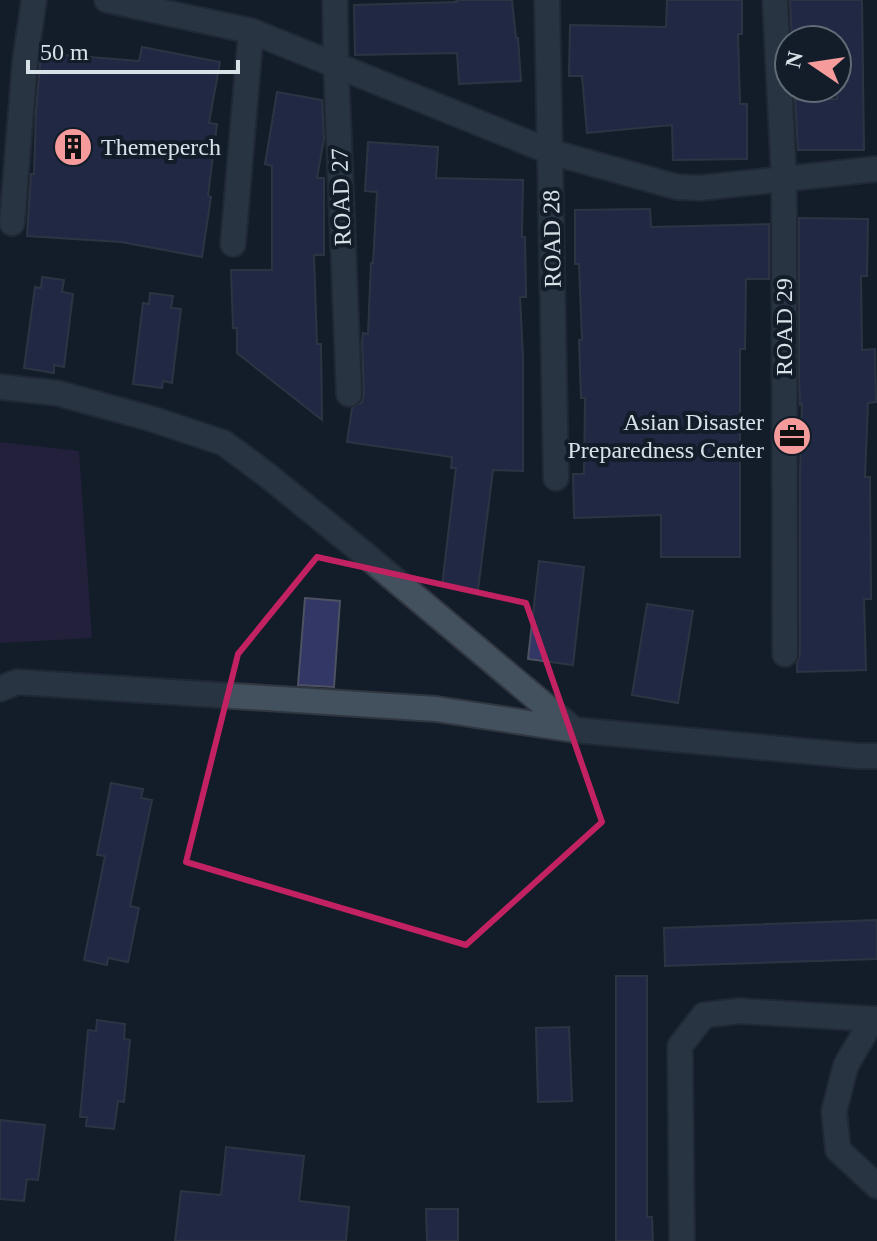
<svg xmlns="http://www.w3.org/2000/svg" width="877" height="1241" viewBox="0 0 877 1241" font-family="Georgia,serif">
	<rect width="100%" height="100%" fill="#121d29"/>
	<path fill="#382550" d="M0,442L79,451L92,638L0,643Z"/>
	<path fill="#323765" stroke="#4d5162" stroke-width="2" d="M456,0H512L516,38H518L521,81L459,84L457,53L355,55L354,5L457,2Z
		M667,0H742V34H738L740,104H747V159L673,160L672,125L587,133L582,76H569L570,25L666,27Z
		M790,0H862L864,150H798L795,99H837V40H792Z
		M142,47L220,62L209,123L217,124L208,196L211,197L202,257L121,242L27,236L31,174H34L36,111L41,53L139,61Z
		M277,92L322,100L324,139L317,178H324V255H314L317,344H321L322,420L237,353V328H233L231,270H272V166L265,164Z
		M368,142L438,147L436,178L523,180L522,237H525L526,297H520L523,357V471L493,470L478,590L442,586L456,468H451L452,457L347,442L352,408L362,402L364,394L362,343L363,333L368,334L371,263H373L377,192L365,191Z
		M650,209L651,227L769,224V279H746L745,349H740V557H661V515L574,518L573,474H584L585,398H581L579,340H582L579,264H575V210Z
		M799,218L868,219L867,276H861L862,350L875,349L876,402L868,403L865,477H870L871,599H864L866,670L797,672V663L800,654V472L802,404L800,405L799,378Z
		M42,277L64,280L62,292L73,294L64,367L54,365V373L24,368L35,287L41,288Z
		M150,293L173,296L171,308L181,309L172,383L163,381L162,388L133,384L143,303L149,304Z
		M539,561L584,567L573,665L528,659Z
		M305,598L340,601L334,687L298,685Z
		M647,604L693,611L678,703L632,695Z
		M111,783L143,789L141,798L152,800L130,906L139,908L128,962L108,958L107,965L84,960L105,856L97,855Z
		M877,920V959L665,966L664,928Z
		M616,976H647V1217H652L653,1241H616Z
		M97,1020L125,1024L124,1039L130,1040L124,1102L118,1101L114,1129L86,1126L87,1117H80L88,1030L96,1031Z
		M569,1027L572,1101L538,1102L536,1028Z
		M0,1120L45,1125L38,1180L27,1179L24,1201L0,1199Z
		M226,1147L304,1156L299,1201L349,1207L346,1241H175L181,1191L221,1195Z
		M426,1209H458V1241H427Z"/>
	<g fill="none" stroke-linecap="round" stroke-linejoin="round">
		<defs>
			<path id="minor" d="M107,0L251,31L551,152L677,187L700,188L877,169
				M335,0L336,65L349,394
				M547,0L556,478
				M775,0L784,180L785,654
				M12,223L25,61L34,0
				M233,244L251,31
				M0,387L57,393L152,419L224,443L267,475L362,552L573,729
				M0,689L17,682L436,709L575,730L858,756H877
				M877,1019H873L846,1065L834,1111L838,1150L877,1186
				M682,1241L680,1046L704,1015L740,1011L873,1019"/>
		</defs>
		<use href="#minor" stroke="#303740" stroke-width="28"/>
		<use href="#minor" stroke="#43505e" stroke-width="24"/>
	</g>
	<path d="M0 0H877V1241H0ZM317,557L526,603L602,822L466,945L186,862L238,654Z" fill="#121d29" fill-opacity=".55" fill-rule="evenodd"/>
	<path fill="none" stroke="#c32262" stroke-width="6" stroke-linejoin="round" d="M317,557L526,603L602,822L466,945L186,862L238,654Z"/>
	<defs>
		<symbol id="building-disc" viewBox="-11 -11 22 22"><circle r="9.5" fill="#f59b9c" stroke="#121d29"/><path d="M-4-6H4V6H1V3H-1V6H-4ZM-2.5-4.3h1.7v1.8h-1.7ZM.8-4.3h1.7v1.8H.8ZM-2.5-1h1.7V.8h-1.7ZM.8-1h1.7V.8H.8Z" fill="#111"/></symbol>
		<symbol id="office-disc" viewBox="-11 -11 22 22"><circle r="9.5" fill="#f59b9c" stroke="#121d29"/><path d="M-6-3h4V-5.5h4V-3h4V5H-6ZM-1-4.5V-3h2v-1.5ZM-6 0V1H6V0Z" fill="#111"/></symbol>
	</defs>
	<g fill-rule="evenodd">
		<use href="#building-disc" x="51" y="125" width="44" height="44"/>
		<use href="#office-disc" x="770" y="414" width="44" height="44"/>
	</g>
	<g text-anchor="middle" stroke-width="8" stroke-linejoin="round" paint-order="stroke">
		<g font-size="24" fill="#d8e0e8" stroke="#121d29" text-anchor="start">
			<text x="101" y="155">Themeperch</text>
			<text x="764" y="430" text-anchor="end">Asian Disaster<tspan x="764" dy="28">Preparedness Center</tspan></text>
		</g>
		<g font-size="24" fill="#d8e0e8" stroke="#121d29">
			<text transform="translate(341 197) rotate(-92)" y="8">ROAD 27</text>
			<text transform="translate(552 239) rotate(-91)" y="8">ROAD 28</text>
			<text transform="translate(784 327) rotate(-90)" y="8">ROAD 29</text>
		</g>
	</g>
	<g transform="translate(813 64) rotate(283)"><circle r="38" fill="#121d29" stroke="#616b75" stroke-width="2"/>
	<path d="M0-6L14 30L0 20L-14 30Z" fill="#f59b9c"/>
	<text y="-12" font-size="22" font-weight="bold" text-anchor="middle" fill="#d8e0e8">N</text>
	</g>
	<path d="M28 60v12h210v-12" fill="none" stroke="#d8e0e8" stroke-width="4"/>
	<text x="40" y="60" font-size="24" fill="#d8e0e8" stroke="#121d29" stroke-width="6" paint-order="stroke">50 m</text>
</svg>
